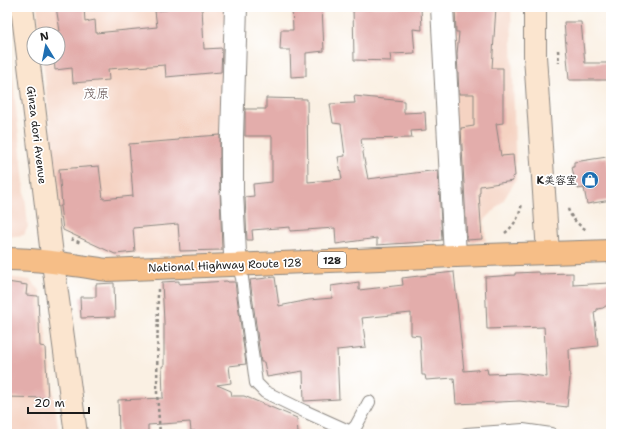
<svg xmlns="http://www.w3.org/2000/svg" width="618" height="441" viewBox="0 0 618 441" font-family="'Shantell Sans','Klee One',sans-serif">
	<rect width="100%" height="100%" fill="#fff"/>
	<filter id="ink" filterUnits="userSpaceOnUse"><feTurbulence type="fractalNoise" baseFrequency=".025" numOctaves="2"/><feDisplacementMap in="SourceGraphic" scale="8" xChannelSelector="R" yChannelSelector="G"/><feConvolveMatrix kernelMatrix="1 2 1 2 8 2 1 2 1" color-interpolation-filters="sRGB"/></filter>
	<filter id="wash" filterUnits="userSpaceOnUse"><feTurbulence type="fractalNoise" baseFrequency=".012" numOctaves="4" result="noise"/><feDisplacementMap in="SourceGraphic" scale="16" xChannelSelector="R" yChannelSelector="G"/><feGaussianBlur stdDeviation="0.9" result="paint"/><feColorMatrix in="noise" values="0 0 0 0 0 0 0 0 0 0 0 0 0 0 0 0 0 1.4 0 .05"/><feComposite in="paint" operator="in"/></filter>
	<g filter="url(#wash)">
		<rect width="100%" height="100%" fill="#faf0e3"/>
		<path fill="#f5d3c2" d="M37,7H230L229,252L115,255L61,232L43,58H58V34H40Z
			M448,7H511L516,180L503,201L484,221L486,241L460,243Z
			M7,26L22,163L28,227L24,235L7,237Z
			M7,277L30,280L40,290L59,434H7Z"/>
		<g id="blocks">
			<path fill="#e3adab" d="M56,7H84L85,22L95,20L96,33L157,27L155,11L167,10L166,7H202L204,49L222,48L221,72L166,77L165,65L108,69L109,80L73,83L72,68L55,70L54,58H58V34H52L51,32L60,31Z
				M292,7H322L324,51L306,53V76L291,77L290,50H280L281,30H293Z
				M353,7H421L422,30L413,29L415,53L390,54L391,61L354,60Z
				M455,7H496L492,68H503V123L496,124L501,156L513,155L515,176L512,177L513,181L480,186V193H479L482,239L467,240L461,128L474,126V94H459L457,54L459,32H456Z
				M564,22H581L585,63H611V80H569Z
				M354,96L404,101V113L425,112L426,130L411,131L412,138L361,139L364,159L368,179L438,170L442,240L423,242L377,245V238L336,244L335,228L290,231V227L252,230L253,240H247L245,197L254,196L253,184L272,182V136H245V109H266V98L307,99L308,182L342,179L338,157L345,156L341,124L333,123L330,104L355,103Z
				M220,135V158H219L222,250L180,251L178,224L133,228L135,252L115,254L63,230L60,206H62L59,169L99,166L103,199L133,196L129,144L179,140V138Z
				M607,157L610,180H611V200L587,204L584,188L578,189V187H576L572,167H574V162Z
				M454,272L464,371L487,369L488,374L518,373L547,377L544,327L487,329L485,277L515,275V273L538,272L539,274L573,273V285L609,283L610,303L603,308L597,309V311L594,312L598,346L569,349L570,379L567,407L520,401L456,404L454,378L426,380L425,375H422L420,336L411,335V313L362,318L366,347L337,350L339,399L304,401L303,371L267,377L264,362H261L250,280L275,277L279,306L309,300L332,298L331,286L359,282V290L403,285L402,278Z
				M179,281V284L227,281L228,282H235L246,364L229,366L231,383L217,385L231,391L232,396H244L297,418L298,434H195V431H191L190,422L148,425V434H119L118,400L163,398L162,366H164V322L162,282Z
				M7,282L27,285L26,295L38,296L40,346L45,347L48,398L7,397Z
				M114,283L115,317L81,318L80,297H96V284Z"/>
		</g>
	</g>
	<g filter="url(#ink)">
		<use href="#blocks" fill-opacity="0" stroke="#8b8680" stroke-width="1"/>
		<g fill="none" stroke-linecap="round" stroke-linejoin="round">
			<defs>
				<path id="lane" d="M238,264L242,278L256,383L265,392L304,411L355,434
					M348,434L356,426L369,402
					M466,434L523,430L551,434"/>
				<path id="street" d="M236,7L232,136V191L235,254L238,264
					M442,7L455,256"/>
				<path id="secondary" d="M22,7L53,263L76,434
					M535,7V56L548,253"/>
				<path id="highway" d="M7,259C40,259 74,265 107,270L455,256L611,251"/>
			</defs>
			<use href="#lane" stroke="#8b8680" stroke-width="14"/>
			<use href="#street" stroke="#8b8680" stroke-width="24"/>
			<use href="#secondary" stroke="#8b8680" stroke-width="24"/>
			<use href="#highway" stroke="#8b8680" stroke-width="24"/>
			<path stroke="#8b8680" stroke-width="2.5" stroke-dasharray="3 3" stroke-linecap="butt" d="M558,50L559,63
				M568,209C571,218 579,226 587,230
				M505,233C515,225 520,215 522,203
				M71,239L81,243
				M158,289L157,393L160,434"/>
			<use href="#lane" stroke="#fff" stroke-width="12"/>
			<use href="#street" stroke="#fff" stroke-width="22"/>
			<use href="#secondary" stroke="#fbe5cf" stroke-width="22"/>
			<use href="#highway" stroke="#f6be87" stroke-width="22"/>
		</g>
	</g>
	<defs>
		<symbol id="shop-disc" viewBox="-11 -11 22 22"><circle r="9.5" fill="#1f6fb2" stroke="#fff"/><path d="M-5-2.5h2.3a2.7 3.5 0 0 1 5.4 0H5L5.5 6h-11ZM-1.5-2.5h3a1.5 2.3 0 0 0-3 0Z" fill="#fff"/></symbol>
	</defs>
	<g fill-rule="evenodd">
		<use href="#shop-disc" x="580" y="170" width="20" height="20"/>
	</g>
	<g text-anchor="middle" stroke-width="3.5" stroke-linejoin="round" paint-order="stroke">
		<rect fill="#fff" stroke="#606060" stroke-width="1" x="318" y="252" width="28" height="16" rx="3"/>
		<g font-size="10" font-weight="bold" fill="#1c1c1c">
			<text x="332" y="264">128</text>
		</g>
		<g font-size="11" fill="#1c1c1c" stroke="#fff">
			<text transform="translate(37 135) rotate(83)" y="4">Ginza dori Avenue</text>
			<text transform="translate(225 265) rotate(-2)" y="4">National Highway Route 128</text>
		</g>
		<g font-size="11" font-weight="bold" fill="#1c1c1c" stroke="#fff" text-anchor="end">
			<text x="577" y="184">K美容室</text>
		</g>
		<g font-size="13" fill="#624f4e" stroke="#fff">
			<text x="96" y="98">茂原</text>
		</g>
	</g>
	<rect width="618" height="441" fill="none" stroke="#fff" stroke-width="24"/>
	<g transform="translate(46 46) rotate(350)"><circle r="19" fill="#ffffff" stroke="#a4a4a4"/>
	<path d="M0-3L7 15L0 10L-7 15Z" fill="#1f6fb2"/>
	<text y="-6" font-size="11" font-weight="bold" text-anchor="middle" fill="#1c1c1c">N</text>
	</g>
	<path d="M28 407v6h61v-6" fill="none" stroke="#1c1c1c" stroke-width="2"/>
	<text x="34" y="407" font-size="12" fill="#1c1c1c" stroke="#ffffff" stroke-width="3" paint-order="stroke">20 m</text>
</svg>
